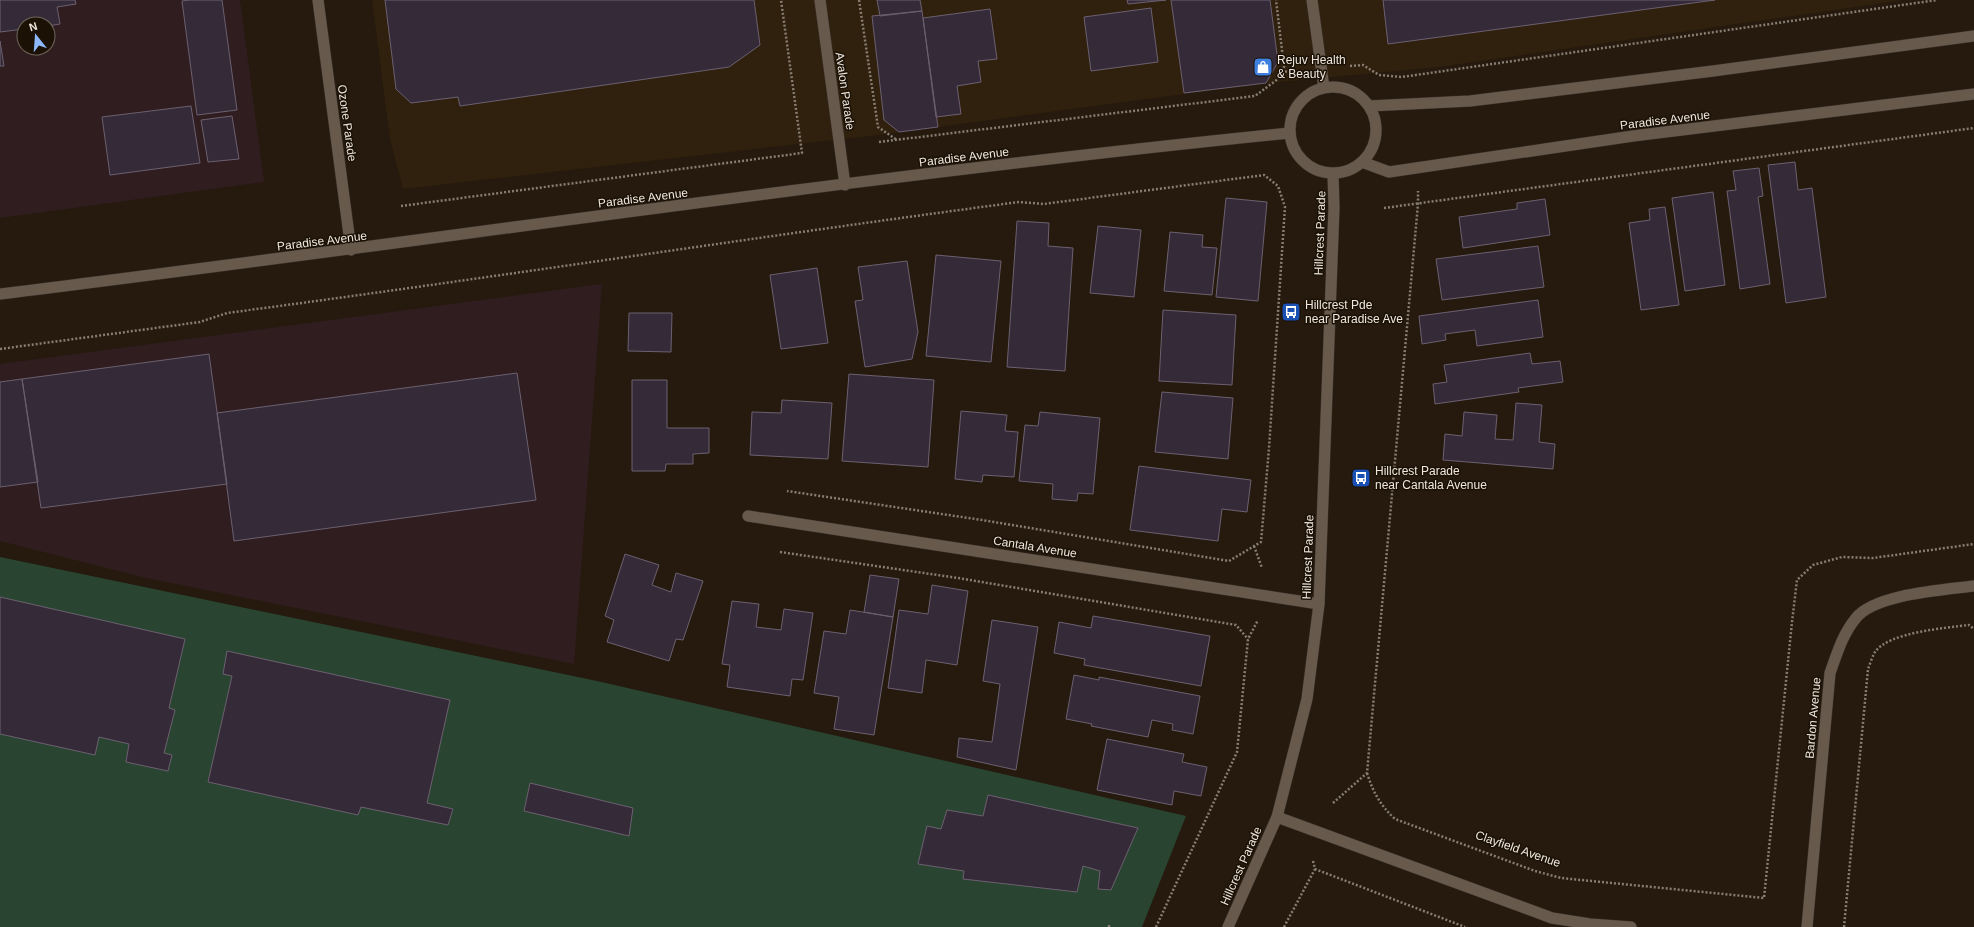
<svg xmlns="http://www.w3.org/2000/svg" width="1974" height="927" viewBox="0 0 1974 927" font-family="Arial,sans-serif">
	<rect width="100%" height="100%" fill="#251a0d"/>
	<path fill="#30200e" d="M372,0H1904L1439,67L1266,83L886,134L403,189L390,139Z"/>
	<path fill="#301d20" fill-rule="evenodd" d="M0,0H240L264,182L0,218ZM24,24H48V48H24Z
		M602,284L574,664L142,577L0,541V364Z"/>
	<path fill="#294531" d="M0,557L597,681L1186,816L1142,927H0Z"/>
	<path fill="#352b38" stroke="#6c6070" d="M0,0H75L76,4L57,7L60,24L48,26V24H24V29L0,32Z
		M190,0H222L237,110L197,115L182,1Z
		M385,0H754L760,45L729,67L460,106L458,97L411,103L396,89Z
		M877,0H920L922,11L880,16Z
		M1127,0H1166L1128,4Z
		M1171,0H1270L1278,62L1266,83L1184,93Z
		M1383,0H1715L1388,44Z
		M1151,8L1158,62L1091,71L1084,17Z
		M990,9L997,59L978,61L981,82L957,86L961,114L936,117L923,18Z
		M922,11L938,127L899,132L884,120L872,16Z
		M0,41L4,66H0Z
		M191,106L200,163L110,175L102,117Z
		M232,116L239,159L208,162L201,120Z
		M1795,162L1798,190L1812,188L1826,297L1786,303L1768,165Z
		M1759,168L1763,196L1758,197L1770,284L1740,289L1727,191L1736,190L1733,171Z
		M1713,192L1725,285L1685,291L1672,198Z
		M1226,198L1267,202L1258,301L1216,297Z
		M1545,199L1550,235L1463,248L1459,217L1517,209V203Z
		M1665,207L1679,305L1641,310L1629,223L1650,220L1649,209Z
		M1017,221L1049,223L1048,246L1073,248L1065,371L1007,367Z
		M1098,226L1141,230L1134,297L1090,293Z
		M1170,232L1203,235L1202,247L1217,248L1212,295L1164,291Z
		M1538,246L1544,287L1442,300L1436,259Z
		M936,255L1001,261L991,362L926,356Z
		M907,261L918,332L912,359L865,367L855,301L863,300L858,267Z
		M817,268L828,343L781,349L770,275Z
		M1538,300L1543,337L1477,346L1475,330L1445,334L1446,340L1422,344L1419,316Z
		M1163,310L1236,315L1232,385L1159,381Z
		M629,313H672L671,352L628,351Z
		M1530,353L1532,364L1560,361L1563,382L1518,388L1519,392L1435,404L1433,384L1447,382L1444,365Z
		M209,354L227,484L41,508L22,379Z
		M517,373L536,500L234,541L217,413Z
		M849,374L934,380L928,467L842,461Z
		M22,379L38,482L0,487V382Z
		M632,380H667V428H709V453L693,454V464H666L665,471H632Z
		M1162,392L1233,398L1228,459L1155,452Z
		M782,400L832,403L828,459L750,455L752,412L781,413Z
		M1516,403L1542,405L1539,442L1555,444L1553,469L1443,460L1445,434L1462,436L1464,412L1497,415L1495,439L1513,440Z
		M961,411L1007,415L1005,431L1018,432L1014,477L983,475L982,482L955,479Z
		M1040,412L1100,418L1093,494L1078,493L1077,501L1052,499L1053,484L1019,481L1025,425L1038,426Z
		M1139,466L1251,480L1247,512L1222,509L1218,541L1130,530Z
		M625,554L659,565L652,585L671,592L676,573L703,581L683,640L676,639L669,661L607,642L614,620L605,616Z
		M870,575L899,579L893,617L864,612Z
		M932,585L968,591L957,665L926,660L922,693L888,688L899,610L928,614Z
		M0,597L185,639L169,708L175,710L164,753L172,755L168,771L126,762L129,744L99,737L95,755L0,734Z
		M732,601L759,604L756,627L781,630L784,609L813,613L803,680L792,679L790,696L727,687L730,665L722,664Z
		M850,610L893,617L874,735L834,729L839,697L814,693L824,631L846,634Z
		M1093,616L1210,636L1201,686L1084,665L1085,659L1054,653L1059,622L1091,628Z
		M992,620L1038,627L1016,770L957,757L959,738L992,742L1000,684L983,681Z
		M227,651L450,700L427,803L453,809L448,825L361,807L358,815L208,782L232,676L223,674Z
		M1074,675L1099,680V677L1200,696L1193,734L1172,730L1173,724L1152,720L1148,737L1091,726L1092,724L1066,719Z
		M1107,739L1184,754L1182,762L1207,767L1201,796L1174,791L1172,805L1097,790Z
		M530,783L633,808L629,836L524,811Z
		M988,795L1138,828L1111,890L1098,889L1100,871L1083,866L1077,892L963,879L964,871L918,864L927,826L941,829L947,810L983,816Z"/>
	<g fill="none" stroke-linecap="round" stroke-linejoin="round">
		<defs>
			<path id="minor" d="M318,0L351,250
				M820,0L845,185
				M0,294C430,241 859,176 1289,133
				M748,516L1319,604
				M1277,817L1552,918L1590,924L1631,927"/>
			<path id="tertiary" d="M1312,0L1324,88
				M1290 130a43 43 0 1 1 86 0a43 43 0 1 1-86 0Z
				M1369,106L1470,101L1713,71L1974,36
				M1362,162L1389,172L1633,136L1974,94
				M1228,927L1277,817L1307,699L1319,604L1334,208L1333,173
				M1807,927L1830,673C1837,654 1842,635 1856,618C1875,594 1944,590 1974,586"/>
		</defs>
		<use href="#minor" stroke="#3b322d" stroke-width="12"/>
		<use href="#tertiary" stroke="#3b322d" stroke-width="12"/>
		<path stroke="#877e73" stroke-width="2.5" stroke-dasharray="2 2" stroke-linecap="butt" d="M859,0L878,127L897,140
			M1350,66L1363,65L1379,75L1402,77L1937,0
			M1281,72L1296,71
			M879,142L1255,96L1278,79L1284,67L1276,0
			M401,206L802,153L781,0
			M1384,208L1974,128
			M0,349L200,322L227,313C491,278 755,237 1019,202L1044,204L1264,175L1278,186L1285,207L1269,448L1261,542L1229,561L982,520L787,491
			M1254,546L1262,568
			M780,552L958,578L1236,625L1248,639
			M1367,773C1373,792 1380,805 1395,819L1535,871L1561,878L1764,898L1792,622L1797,580L1813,565L1842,557L1873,558L1974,544
			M1333,803L1367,773L1418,204V191
			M1313,861L1315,869L1465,927
			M1109,927V924
			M1156,927L1237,752L1248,639L1258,620
			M1284,927L1315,869
			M1844,927L1868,669C1870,664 1872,657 1875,652C1889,632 1946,628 1969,625L1974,629"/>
		<use href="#minor" stroke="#675a4c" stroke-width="11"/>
		<use href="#tertiary" stroke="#675a4c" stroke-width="11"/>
	</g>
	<defs>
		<symbol id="shop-square" viewBox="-11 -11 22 22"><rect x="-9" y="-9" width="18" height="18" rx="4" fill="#3f7fe0" stroke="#1b1105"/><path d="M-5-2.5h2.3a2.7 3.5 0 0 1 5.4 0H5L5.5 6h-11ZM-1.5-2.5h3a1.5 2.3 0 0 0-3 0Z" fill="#fff"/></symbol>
		<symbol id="bus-square" viewBox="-11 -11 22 22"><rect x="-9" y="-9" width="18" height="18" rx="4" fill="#1a4fb4" stroke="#1b1105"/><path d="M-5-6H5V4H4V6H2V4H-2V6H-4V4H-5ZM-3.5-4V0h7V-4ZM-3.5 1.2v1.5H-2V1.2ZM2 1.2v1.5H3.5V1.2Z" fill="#fff"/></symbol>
	</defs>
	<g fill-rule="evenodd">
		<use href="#shop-square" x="1252" y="56" width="22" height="22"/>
		<use href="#bus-square" x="1280" y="301" width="22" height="22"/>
		<use href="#bus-square" x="1350" y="467" width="22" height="22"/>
	</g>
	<g text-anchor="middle" stroke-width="3" stroke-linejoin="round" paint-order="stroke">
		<g font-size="12" fill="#efe7df" stroke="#1b1105" text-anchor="start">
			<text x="1277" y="64">Rejuv Health<tspan x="1277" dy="14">&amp; Beauty</tspan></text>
			<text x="1305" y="309">Hillcrest Pde<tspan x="1305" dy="14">near Paradise Ave</tspan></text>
			<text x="1375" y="475">Hillcrest Parade<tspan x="1375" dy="14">near Cantala Avenue</tspan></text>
		</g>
		<g font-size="12" fill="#efe7df" stroke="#1b1105">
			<text transform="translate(845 91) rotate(82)" y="4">Avalon Parade</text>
			<text transform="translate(1665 120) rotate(-7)" y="4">Paradise Avenue</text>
			<text transform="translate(347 123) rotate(82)" y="4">Ozone Parade</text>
			<text transform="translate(964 157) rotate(-7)" y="4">Paradise Avenue</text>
			<text transform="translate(643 198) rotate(-7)" y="4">Paradise Avenue</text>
			<text transform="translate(1320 233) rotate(-88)" y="4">Hillcrest Parade</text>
			<text transform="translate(322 241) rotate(-7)" y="4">Paradise Avenue</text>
			<text transform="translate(1035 547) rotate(9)" y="4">Cantala Avenue</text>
			<text transform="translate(1308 557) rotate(-88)" y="4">Hillcrest Parade</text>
			<text transform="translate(1813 718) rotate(-85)" y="4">Bardon Avenue</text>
			<text transform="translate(1518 849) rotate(19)" y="4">Clayfield Avenue</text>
			<text transform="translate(1241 866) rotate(-66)" y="4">Hillcrest Parade</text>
		</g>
	</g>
	<g transform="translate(36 36) rotate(343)"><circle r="19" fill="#1b1105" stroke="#70675c"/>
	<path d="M0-3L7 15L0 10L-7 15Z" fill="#8db9fc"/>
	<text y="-6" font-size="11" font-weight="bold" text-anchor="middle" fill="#efe7df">N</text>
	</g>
</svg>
